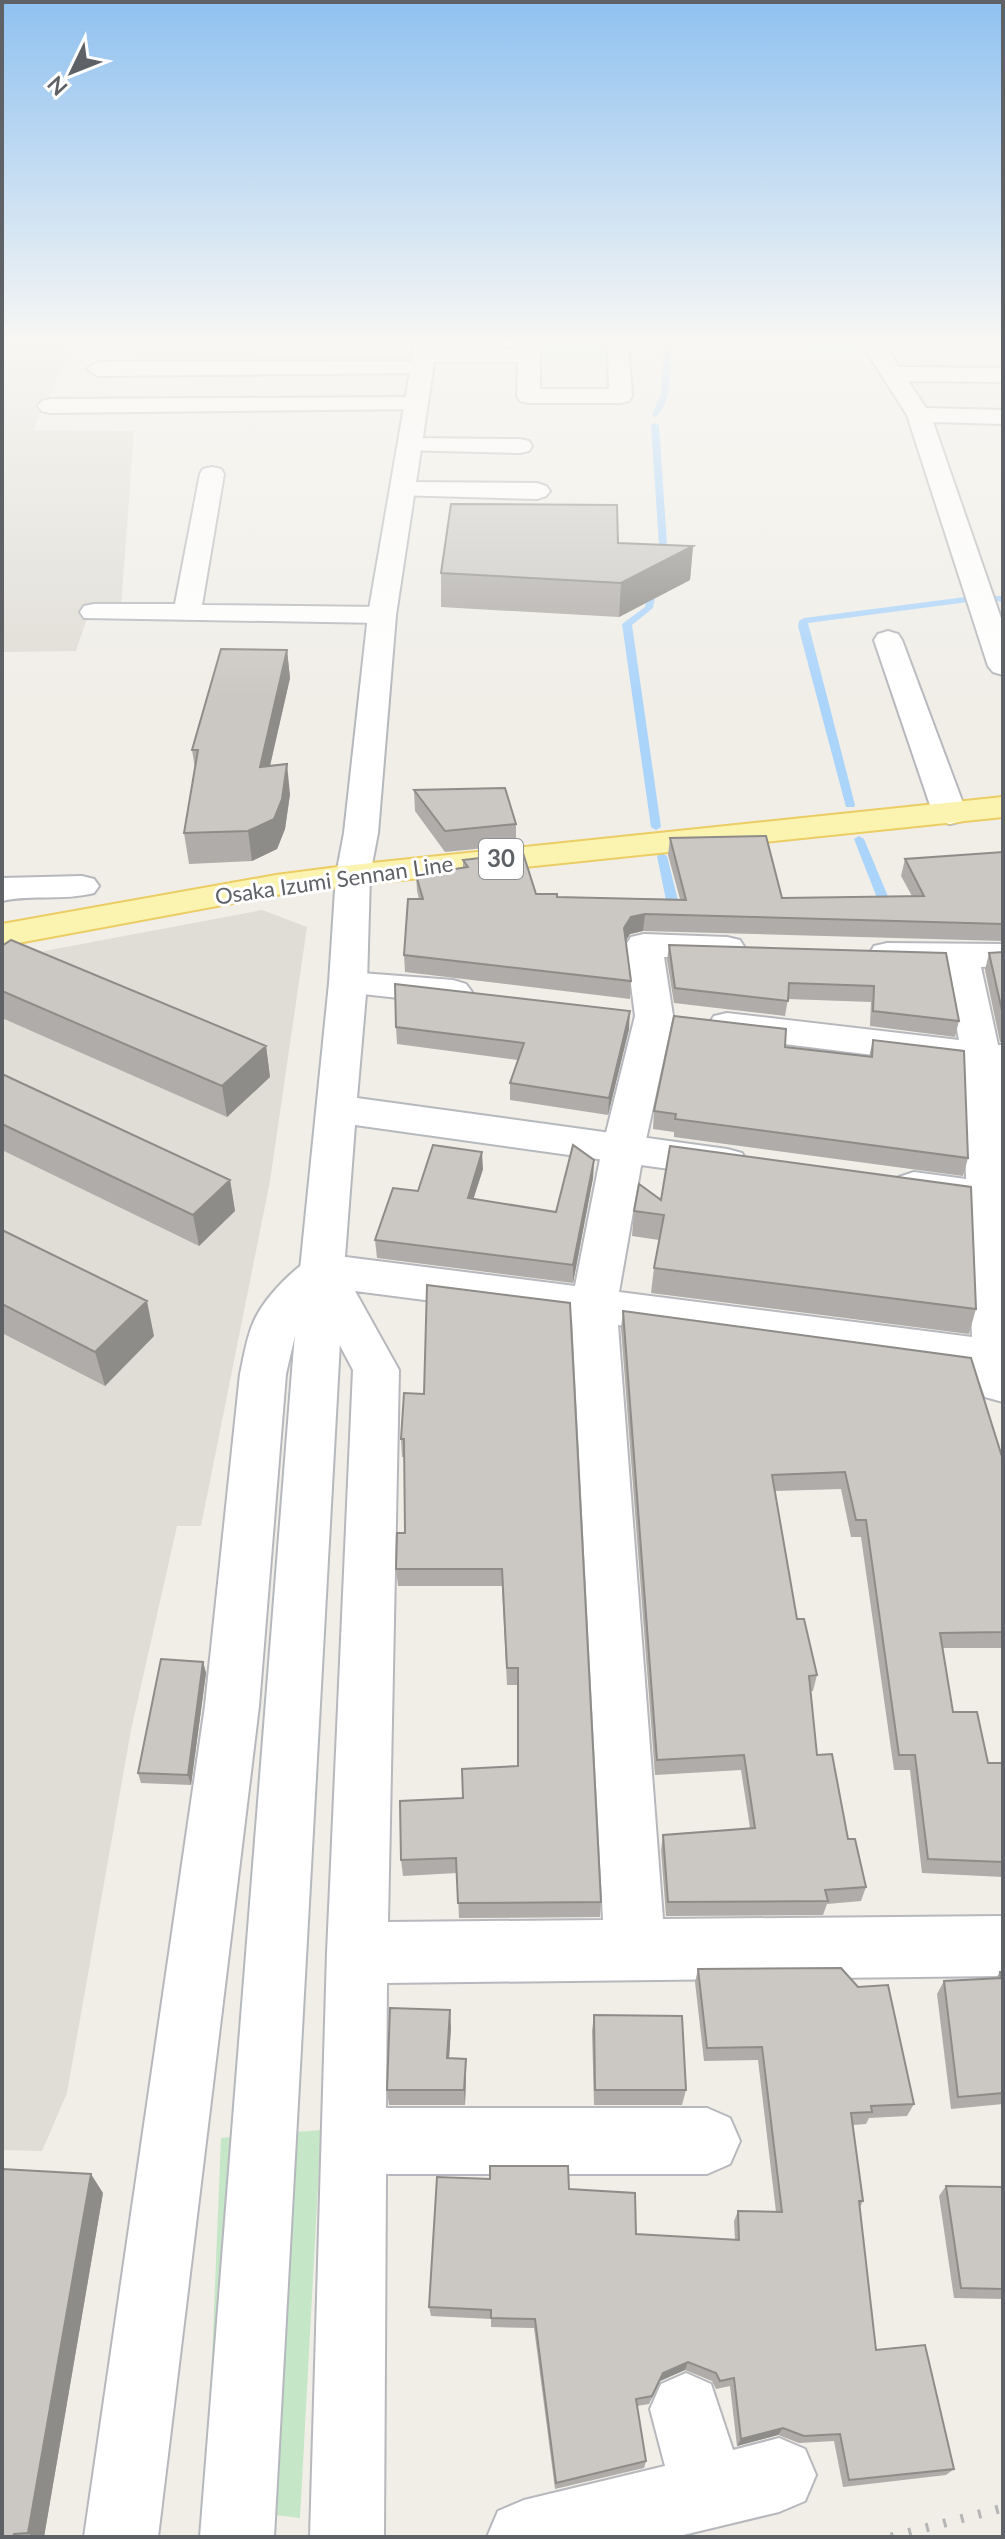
<svg xmlns="http://www.w3.org/2000/svg" width="1005" height="2539" viewBox="0 0 1005 2539" font-family="Lato,sans-serif">
	<rect width="100%" height="100%" fill="#f0eee7"/>
	<path fill="#dfddd5" d="M2,343H74L33,430L134,431L121,607L91,606L76,651L2,652Z
		M262,910L307,927L270,1181L201,1526H177L131,1730L67,2093L42,2151L2,2150V959Z"/>
	<path fill="#c5e6c7" d="M538,343L603,344L609,347L611,362L537,361Z
		M750,343H858L865,352L752,351Z
		M321,2130L300,2518L206,2507L221,2138Z"/>
	<g fill="none" stroke-linecap="round" stroke-linejoin="round">
		<path fill="#abd4fb" fill-rule="evenodd" d="M664,343H670C670,366 674,401 656,417L652,415L661,394Z
			M655,423L659,425L667,544L663,560L659,563L655,560L659,544L651,425Z
			M654,581L658,584L653,608L632,625L661,827L656,830L651,827L622,624L645,607L650,584Z
			M991,596H1003V602L991,600Z
			M965,597L969,600L968,602L808,623L855,805L854,807H846L798,626L799,621L804,618Z
			M859,836L864,839L892,906L898,909L896,911H887L881,908L854,839Z
			M662,853L667,856L679,905L673,908L667,905L657,856Z"/>
		<defs>
			<path id="street" d="M518,343H540V389H609L608,349L601,343H628L632,396L629,401L621,403H528L520,401L517,396L518,362H425L414,355L425,348L518,349Z
				M861,343H883L899,367L1003,368V382L908,381L926,408L1003,410V424L933,422L1003,624V675L993,672L988,666L907,415Z
				M422,361L430,363L433,368L430,373L98,376L87,369L98,362Z
				M416,397L424,399L428,404L424,409L50,413L42,411L38,406L42,401L50,399Z
				M410,438L520,439L529,441L532,446L529,451L520,453L401,450L398,445L401,440Z
				M212,467L221,469L224,474L202,605L382,607L392,609L396,615L392,621L382,623L84,618L80,612L84,606L94,604H175L200,474L203,469Z
				M403,482L537,483L546,486L550,491L546,496L537,499L394,495L390,490L394,485Z
				M888,631L898,634L902,640L967,814L962,821L950,824L938,821L933,814L874,640L878,634Z
				M82,876L94,879L99,886L94,893C64,901 32,894 2,901V878Z
				M644,934L727,937L740,940L745,948L740,956L727,959L664,957L673,1016L644,1149L619,1292L972,1337L962,1066L727,1037L714,1034L708,1025L714,1016L727,1013L959,1040L945,967L874,962L869,954L874,946L887,943L1003,944V966L981,967L998,1045H1003V1402L985,1397L976,1373L618,1325L663,1919L1003,1916V1976L387,1983L386,2108H707L730,2118L740,2141L730,2164L707,2174H386L384,2537H310L327,1953L353,1370L318,1304L297,1327L286,1374L259,1706L158,2537H84L205,1706L240,1374C244,1356 247,1335 255,1319C265,1297 300,1260 322,1254L575,1286L602,1149L635,1016L626,945L631,937ZM355,1291L572,1319L603,1920L388,1922L399,1370Z
				M348,972L453,980L466,984L472,992L466,1000L453,1004L335,991L329,983L335,975Z
				M686,2373L711,2384L733,2450L779,2438L805,2449L816,2475L805,2501L779,2512L675,2537H487L498,2511L524,2500L665,2466L650,2409L661,2384Z"/>
			<path id="secondary" d="M415,343H437L396,615L378,833L370,875L367,983L357,1098L727,1149L742,1153L748,1163L742,1173L727,1177L355,1125L344,1270L274,2537H200L300,1270L329,983L336,875L344,833L368,615Z
				M914,1172L1003,1184V1214L899,1197L893,1187L899,1177Z"/>
			<path id="primary" d="M1003,797V817L353,885L276,895L2,946V924L276,875L353,865Z"/>
		</defs>
		<use href="#street" stroke="#b7b8bd" stroke-width="4"/>
		<use href="#secondary" stroke="#b5b8bd" stroke-width="4"/>
		<use href="#primary" stroke="#ebcd64" stroke-width="4"/>
		<use href="#street" fill="#fff" fill-rule="evenodd"/>
		<use href="#secondary" fill="#fff" fill-rule="evenodd"/>
		<use href="#primary" fill="#fbf4b0" fill-rule="evenodd"/>
		<path stroke="#b5b5b6" stroke-width="9" stroke-dasharray="3 15" stroke-linecap="butt" d="M891,2537L1003,2508"/>
	</g>
	<path fill="#afaca9" d="M618,543L693,546L690,580L619,617L441,607V573Z
		M287,650L290,678L270,766L290,794L285,829L277,849L252,861L189,864L184,833L195,769L192,750Z
		M414,790L516,824V845L445,852L415,811Z
		M670,838L782,898L912,896L901,876L905,859L1003,852V941L643,931L630,934L626,941L631,981L630,999L405,972L404,955L419,899L417,891L416,875L463,868V860L536,894L557,897L680,899L668,855Z
		M669,945L946,953L959,1021L955,1037L870,1026L871,1002L788,999L785,1016L674,1003L667,960Z
		M2,946L266,1046L270,1077L227,1117L2,1018Z
		M1003,952V1043L1000,1042L985,970L989,953Z
		M396,1027L629,1029L608,1115L510,1100V1083L518,1060L397,1044Z
		M873,1040L968,1158L963,1176L674,1137V1132L653,1129L654,1111L785,1047L869,1057Z
		M2,1074L230,1180L235,1211L199,1246L2,1150Z
		M594,1160L593,1178L573,1283L377,1258L375,1240L418,1191L483,1169L473,1199L556,1212Z
		M661,1200L976,1309L969,1334L651,1293L654,1268L659,1240L632,1236L634,1211Z
		M2,1230L154,1336L105,1386L2,1333Z
		M427,1285L601,1902L600,1917L459,1918L457,1873L403,1876L401,1860L463,1798L518,1766L517,1685H507L502,1586H398L396,1569L405,1533L404,1457H402L401,1439L424,1394Z
		M623,1311L1003,1460V1648H942L953,1712L988,1763H1003V1877L922,1873L910,1770H894L861,1537H851L841,1489L775,1491L797,1619L817,1675L813,1691H811L817,1755L866,1887L861,1901L827,1904L823,1915L666,1916L661,1850L663,1835L750,1828L741,1770L655,1775L621,1328Z
		M203,1662L206,1673L191,1785L141,1783L138,1773Z
		M698,1969L914,2104L907,2116L869,2118L866,2124L853,2125L863,2201L860,2207L876,2350L954,2469L946,2475L843,2487L834,2441L799,2443L778,2435L737,2446L730,2386L716,2389L712,2381L685,2370L660,2381L649,2404L637,2406L646,2461L644,2468L555,2489L534,2328L491,2327V2319L431,2316L429,2307L569,2189L636,2234L735,2240L734,2221L738,2211L776,2212L758,2060L704,2061L695,1982Z
		M1000,1972H1003V2104L951,2109L937,1994L944,1981L996,1978Z
		M594,2015L686,2090L682,2105H594L592,2031Z
		M451,2027L449,2058L466,2059V2075L465,2105H389L387,2090Z
		M946,2186L1003,2187V2299L954,2298L939,2196Z
		M103,2193L44,2537H2Z"/>
	<path fill="#8e8c89" d="M693,546L690,580L619,617L621,583Z
		M287,650L290,678L263,796L260,767Z
		M287,764L290,794L285,829L277,849L252,861L248,831Z
		M645,914L643,931L630,934L623,945L624,928L631,917Z
		M630,1011L629,1029L608,1115L609,1098Z
		M266,1046L270,1077L227,1117L222,1086Z
		M482,1152L483,1169L468,1216V1198Z
		M594,1160L593,1178L573,1283V1265Z
		M230,1180L235,1211L199,1246L193,1215Z
		M147,1301L154,1336L105,1386L95,1352Z
		M203,1662L206,1673L191,1785L188,1775Z
		M450,2010L451,2027L448,2074L447,2058Z
		M466,2059V2075L465,2105L464,2090Z
		M91,2174L103,2193L44,2537H33L28,2533Z
		M688,2362L685,2370L660,2381L649,2404L663,2373Z
		M783,2428L778,2435L737,2446L741,2439Z"/>
	<path fill="#cbc8c4" stroke="#8e8c89" stroke-width="2" d="M451,504L617,505L618,543L693,546L621,583L441,573Z
		M221,649L287,650L260,767L287,764L282,799L274,819L248,831L184,833L198,750H192Z
		M505,788L516,824L445,831L414,790Z
		M766,836L782,898L924,896L905,859L1003,852V924L645,914L631,917L624,928L631,981L404,955L408,899H423L416,875L468,867L463,860L523,853L536,894H557V897L686,900L670,838Z
		M11,940L266,1046L222,1086L2,991V946Z
		M669,945L946,953L959,1021L873,1011L874,986L789,983L788,1001L675,988Z
		M1003,952V1015L989,953Z
		M395,984L630,1011L609,1098L510,1083L524,1043L396,1027Z
		M674,1016L786,1029L785,1047L872,1057L873,1040L964,1051L968,1158L675,1119L676,1114L654,1111Z
		M2,1074L230,1180L193,1215L2,1124Z
		M433,1145L482,1152L468,1198L556,1212L573,1145L594,1160L573,1265L375,1240L393,1188L418,1191Z
		M670,1146L971,1187L976,1309L654,1268L664,1215L634,1211L639,1184L661,1200Z
		M2,1230L147,1301L95,1352L2,1304Z
		M427,1285L570,1303L601,1902L458,1903L456,1858L401,1860L400,1801L463,1798L462,1769L518,1766V1668H507L502,1569H396L397,1533H405L404,1439H401L404,1393L424,1394Z
		M623,1311L971,1358L1003,1460V1632L940,1633L953,1712H977L988,1763H1003V1862L928,1859L915,1755H899L866,1520H856L845,1472L772,1475L797,1619H804L817,1675L809,1676L817,1755L832,1754L848,1839H855L866,1887L825,1890L828,1901L668,1902L663,1835L755,1828L744,1755L657,1760Z
		M161,1659L203,1662L188,1775L138,1773Z
		M841,1968L858,1987L888,1985L914,2104L871,2106L872,2112L851,2113L863,2201H859L876,2350L925,2345L954,2469L849,2480L840,2434L804,2436L783,2428L741,2439L734,2378L720,2381L716,2373L688,2362L663,2373L652,2396L636,2399L646,2461L556,2483L535,2319L491,2318V2310L429,2307L437,2177L490,2179V2166H568L569,2189L635,2193L636,2234L739,2240L738,2211L782,2212L762,2047L707,2048L698,1969Z
		M1000,1972H1003V2093L958,2097L944,1981L1001,1978Z
		M390,2008L450,2010L447,2058L466,2059L464,2090H387Z
		M594,2015L682,2016L686,2090H595Z
		M2,2169L91,2174L28,2533L14,2534L13,2537H2Z
		M946,2186L1003,2187V2289L961,2288Z"/>
	<linearGradient id="sky" x2="0" y2="1"><stop stop-color="#8fc1f0"/><stop offset="0.49" stop-color="#f8f7f4"/><stop offset="1" stop-color="#f8f7f4" stop-opacity="0"/></linearGradient>
	<rect width="1005" height="698" fill="url(#sky)"/>
	<g text-anchor="middle" stroke-width="6" stroke-linejoin="round" paint-order="stroke">
		<g font-size="22" fill="#5e6166" stroke="#fff">
			<text transform="translate(334 880) rotate(-8)" y="8">Osaka Izumi Sennan Line</text>
		</g>
		<rect fill="#fff" stroke="#8e9094" stroke-width="2" x="479" y="839" width="44" height="40" rx="6"/>
		<g font-size="24" font-weight="bold" fill="#5e6166">
			<text x="501" y="867">30</text>
		</g>
	</g>
	<rect width="1005" height="2539" fill="none" stroke="#5e6166" stroke-width="8"/>
	<g transform="translate(72 72) rotate(227)" stroke="#ffffff" stroke-width="6" paint-order="stroke">
	<path d="M0-6L14 30L0 20L-14 30Z" fill="#5e6166"/>
	<text y="-12" font-size="22" font-weight="bold" text-anchor="middle" fill="#5e6166">N</text>
	</g>
</svg>
